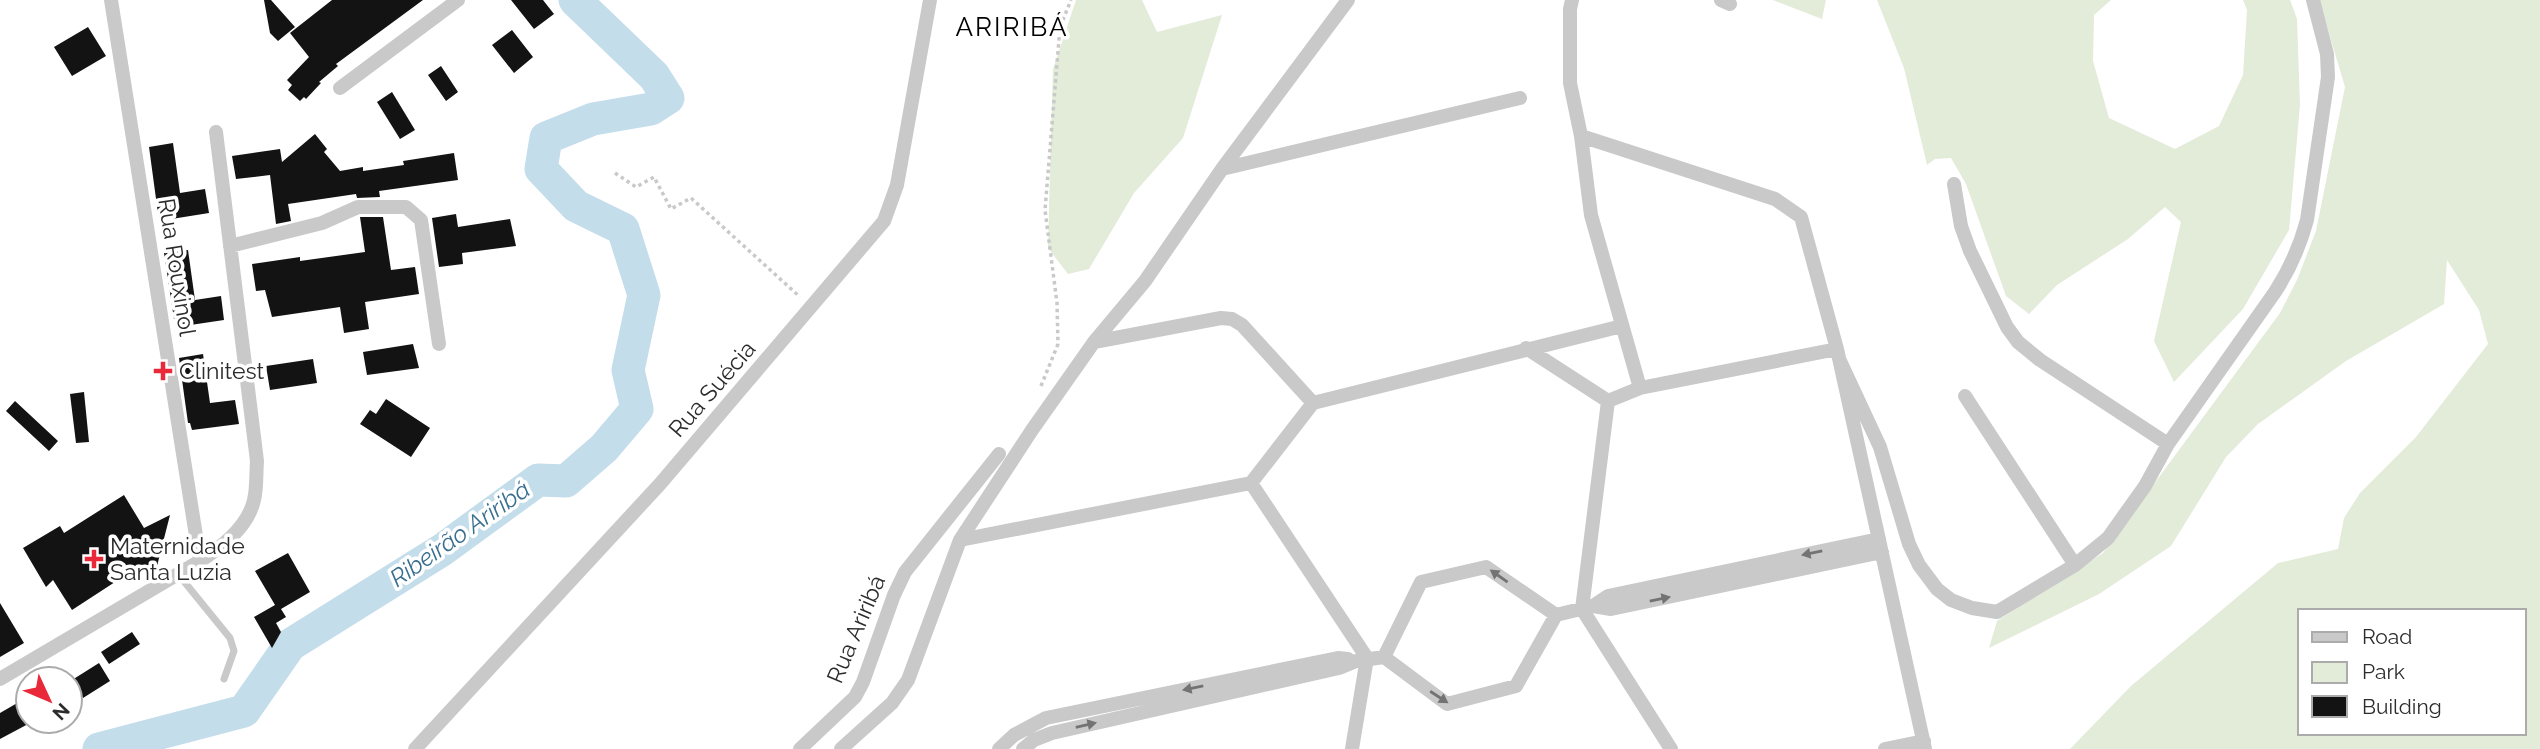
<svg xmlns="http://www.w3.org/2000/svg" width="2540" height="749" viewBox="0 0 2540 749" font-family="Raleway,sans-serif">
	<rect width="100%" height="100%" fill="#fff"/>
	<path fill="#e3ebd9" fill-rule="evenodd" d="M1076,0H1142L1157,32L1222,15L1183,138L1134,193L1089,269L1068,274L1048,248L1050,170L1053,69Z
		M1773,0H1826L1822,19Z
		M1877,0H2111L2094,15L2093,61L2109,118L2175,149L2219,126L2243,75L2247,10L2243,0H2290L2297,19L2300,105L2289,230L2243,309L2174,382L2154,341L2181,222L2165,207L2128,239L2057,285L2029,314L2006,296L1966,184L1951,158L1935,159L1927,165L1904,68Z
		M2319,0H2540V749H2070L2131,686L2278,563L2338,549L2344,518L2360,493L2416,437L2488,344L2479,310L2447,260L2444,304L2346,361L2258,424L2226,457L2171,546L2099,594L1989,648L1997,621L2103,553L2280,313L2297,280L2316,231L2345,87ZM2300,611H2524V733H2300Z"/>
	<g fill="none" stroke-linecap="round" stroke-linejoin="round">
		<path stroke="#c4ddeb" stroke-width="33" d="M99,749L244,711L290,645L442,550L538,480L566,481L604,448L637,409L628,370L644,295L623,229L576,206L541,169L546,138L593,119L651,109L668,98L654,76L575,0"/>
	</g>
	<path fill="#131313" d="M264,0H271L295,27L278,41L270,33Z
		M332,0H423L336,64L338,66L319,82L321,83L306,99L304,97L300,101L288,90L292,85L287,80L309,57L290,33Z
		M511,0H543L554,14L534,29Z
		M88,27L106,56L72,76L54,47Z
		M512,30L533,57L514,73L492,45Z
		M441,66L458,92L446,101L428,75Z
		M392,92L415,130L400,139L377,102Z
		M315,134L327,149L324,152L340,171L363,167V171L404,165L403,161L454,153L458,180L379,191L380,197L357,198L356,194L288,204L291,221L276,224L270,175L236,179L232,156L280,149L282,162Z
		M173,143L180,193L205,189L209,213L159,221L149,147Z
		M456,214L458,227L510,219L516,246L462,253L463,264L439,267L432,218Z
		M360,217H383L391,270L415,267L419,294L365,302L369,329L344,333L340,307L272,317L265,290L256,291L252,264L300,257V261L365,252Z
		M188,250L195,300L221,296L224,320L177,327L176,319H174L164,253Z
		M413,344L419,368L367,375L363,352Z
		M203,354L210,403L235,400L239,424L192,430L190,423H188L179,358Z
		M313,359L317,383L270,390L266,366Z
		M84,392L89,442L76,443L70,394Z
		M386,399L430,428L411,457L360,424L370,410L376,414Z
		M15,401L58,441L49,451L6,411Z
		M124,495L144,528L170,515L155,574L135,569L72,610L53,580L46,587L23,548L60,526L64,533Z
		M288,553L310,592L281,609L286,617L276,623L281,632L272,648L254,617L275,605L255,571Z
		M0,603L24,643L0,657Z
		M132,632L140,644L109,664L101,652Z
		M99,663L110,681L83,698L72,680Z
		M19,702L30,723L0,739V713Z"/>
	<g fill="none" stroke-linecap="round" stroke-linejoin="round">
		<path stroke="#c9c9c9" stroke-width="3.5" stroke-dasharray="3.5 3.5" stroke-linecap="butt" d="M615,173L636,187L654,177L671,209L691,198L800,297
			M1041,386L1058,344L1057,303L1045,210L1060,27L1071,0"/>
		<path stroke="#c9c9c9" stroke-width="7" d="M178,574L230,638L234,651L224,679"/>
		<path stroke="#c9c9c9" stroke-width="14" d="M1572,0L1570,9V83L1581,136L1591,215L1640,388
			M1721,0L1730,4
			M340,88L458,0
			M1581,136L1775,199L1801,217L1837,349L1925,749
			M1222,169L1520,98
			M1954,184L1961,226L1970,251L2007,327L2018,342L2040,360L2168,444
			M230,246L322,223L358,207H406L421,220L439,344
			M1094,342L1221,318L1232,319L1242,325L1313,403L1622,326
			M1526,348L1608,401L1640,388L1837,349
			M1840,361L1880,447L1909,544L1919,565L1937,589L1951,600L1972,608L1997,612L2075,565L2108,538L2145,486L2168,444L2275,292C2290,269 2300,246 2307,220L2328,77L2327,54L2313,0
			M1965,396L2075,565
			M1608,401L1582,609L1671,749
			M1313,403L1251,483L1367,658L1352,749
			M960,540L1251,483
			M200,561C222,547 248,527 254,500C257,488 256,474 257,461L216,132
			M1593,606L1611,609L1882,552
			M1384,657L1421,582L1486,567L1556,615
			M0,679L200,561L111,0
			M415,749L660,484L884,221L897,185L930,0
			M800,749L855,697L863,682L894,595L905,572L999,454
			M841,749L892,703L908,680L960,540L1032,430L1094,342L1145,281L1222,169L1348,0
			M999,749L1014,735L1046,718L1338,658L1348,659
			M1023,749L1034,740L1052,733L1339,668L1356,661L1384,657L1447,704L1516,686L1556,615L1593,606L1608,596L1879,539
			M1885,749L1924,741"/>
	</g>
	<defs><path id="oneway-solid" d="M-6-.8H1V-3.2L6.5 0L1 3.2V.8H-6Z" transform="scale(1.75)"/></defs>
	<g fill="#737373">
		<use href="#oneway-solid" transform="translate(1812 553) rotate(168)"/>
		<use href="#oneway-solid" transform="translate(1499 576) rotate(-145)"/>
		<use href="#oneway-solid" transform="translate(1660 599) rotate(-12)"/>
		<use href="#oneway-solid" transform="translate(1193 688) rotate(168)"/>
		<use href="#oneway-solid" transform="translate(1439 697) rotate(33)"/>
		<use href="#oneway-solid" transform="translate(1086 725) rotate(-13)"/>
	</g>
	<g fill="#e9293a" stroke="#fff" stroke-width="2.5">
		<path d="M159.5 360.5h7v7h7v7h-7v7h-7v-7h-7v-7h7z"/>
		<path d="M90.5 548.5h7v7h7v7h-7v7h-7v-7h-7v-7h7z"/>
	</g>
	<g text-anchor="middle" stroke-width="7" stroke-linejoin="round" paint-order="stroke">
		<g font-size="23" fill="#2c2c2c" stroke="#fff">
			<text transform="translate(177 267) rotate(81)" y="8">Rua Rouxinol</text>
			<text transform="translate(712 389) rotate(-49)" y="8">Rua Suécia</text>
			<text transform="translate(856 629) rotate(-67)" y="8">Rua Ariribá</text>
		</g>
		<g font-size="23" fill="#2c2c2c" stroke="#fff" text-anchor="start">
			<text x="179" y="379">Clinitest</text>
			<text x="110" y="554">Maternidade<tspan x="110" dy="26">Santa Luzia</tspan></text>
		</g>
		<g font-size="24" font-style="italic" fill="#396f8f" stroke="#fff">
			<text transform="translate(460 534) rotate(-35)" y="8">Ribeirão Ariribá</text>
		</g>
		<g font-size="26" letter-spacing="2" fill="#000" stroke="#fff">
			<text x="1012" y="36">ARIRIBÁ</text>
		</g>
	</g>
	<rect x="2298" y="609" width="228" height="126" fill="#ffffff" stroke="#ababab" stroke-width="2"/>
	<rect x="2312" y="632" width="35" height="10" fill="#c9c9c9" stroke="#ababab" stroke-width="2"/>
	<text x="2362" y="644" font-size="21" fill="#2c2c2c">Road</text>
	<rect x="2312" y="662" width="35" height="21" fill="#e3ebd9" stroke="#ababab" stroke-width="2"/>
	<text x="2362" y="679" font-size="21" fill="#2c2c2c">Park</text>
	<rect x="2312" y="696" width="35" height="21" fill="#131313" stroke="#ababab" stroke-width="2"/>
	<text x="2362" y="714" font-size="21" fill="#2c2c2c">Building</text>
	<g transform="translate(49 700) rotate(134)"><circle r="33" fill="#ffffff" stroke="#ababab" stroke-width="2"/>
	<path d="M0-5L12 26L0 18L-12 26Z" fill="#e9293a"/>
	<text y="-10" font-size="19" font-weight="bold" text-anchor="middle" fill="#2c2c2c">N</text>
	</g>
</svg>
